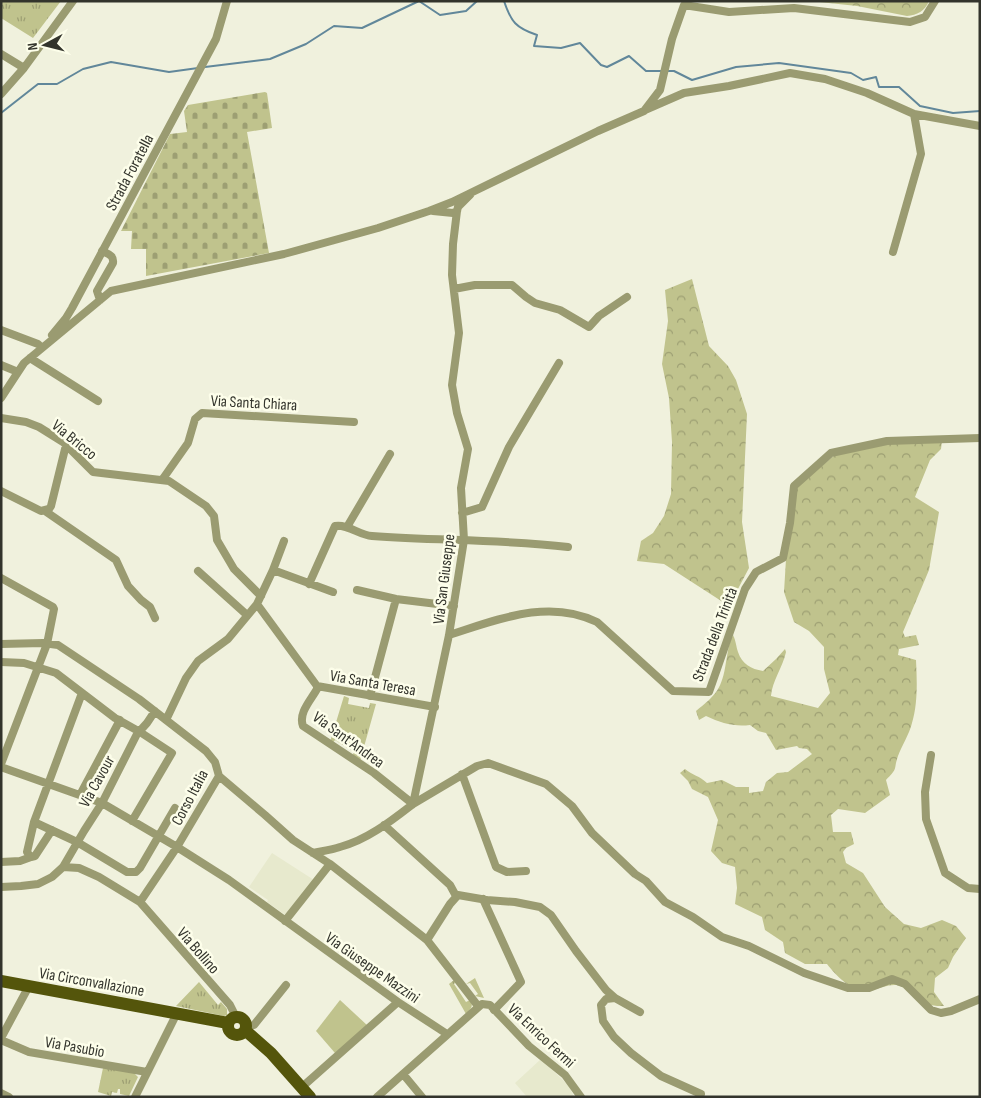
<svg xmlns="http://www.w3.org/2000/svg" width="981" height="1098" viewBox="0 0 981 1098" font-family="'Sofia Sans Condensed',sans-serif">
	<defs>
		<pattern id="grass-tufts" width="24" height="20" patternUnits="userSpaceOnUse" patternTransform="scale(1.25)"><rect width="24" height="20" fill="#c0c38d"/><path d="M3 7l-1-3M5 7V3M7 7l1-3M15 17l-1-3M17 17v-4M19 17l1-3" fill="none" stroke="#9d9f73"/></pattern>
		<pattern id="forest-crowns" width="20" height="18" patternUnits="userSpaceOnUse" patternTransform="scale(1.25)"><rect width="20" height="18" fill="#c0c38d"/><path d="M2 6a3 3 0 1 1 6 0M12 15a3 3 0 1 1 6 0" fill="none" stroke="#9d9f73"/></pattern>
		<pattern id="cemetery-stones" width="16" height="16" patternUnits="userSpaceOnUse" patternTransform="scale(1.25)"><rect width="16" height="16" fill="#c0c38d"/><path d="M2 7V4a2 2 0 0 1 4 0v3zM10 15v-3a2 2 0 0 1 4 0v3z" fill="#9d9f73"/></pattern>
	</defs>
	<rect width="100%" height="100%" fill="#f0f1dd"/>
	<path fill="#e7e9cd" d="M272,853L314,880L287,916L267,902L268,900L249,887Z
		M541,1059L569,1086L574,1097H527L515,1083Z"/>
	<path fill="url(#grass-tufts)" d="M1,1H61L33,38L1,18Z
		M344,696L349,698L348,704L369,708L370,703L376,704L360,761L352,757L354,752L335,740L332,744L330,742Z
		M475,978L484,998L475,996L478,994L470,983L466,984Z
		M454,980L456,982L454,984L466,1002L470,1000C474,1006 471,1009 466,1014L449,984Z
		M199,982L218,1005L221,1002L227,1009V1015L224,1016L176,1006Z
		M103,1068L133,1072L138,1077L129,1096L120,1094V1089H118L117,1093L112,1092L111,1096L98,1092Z"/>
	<path fill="url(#forest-crowns)" d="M810,1H929C925,11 917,15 907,16L857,6Z
		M692,279L709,346L728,366L736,380L747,414L742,522L749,568L729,606L664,564L637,561L641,541L653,533L664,516L671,494L672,442L669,398L662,364L668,321L665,290Z
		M942,441L941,449L930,460L915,497L939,512L929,570L903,632L905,637L916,635L919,645L899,649L898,655L916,660C917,681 918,703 912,723C909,735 902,745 898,756C893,770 899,767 886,780L890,795L865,813L838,809L831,815L833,832H851L854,844L846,848L843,852L846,863L863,873L885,907L904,924L921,928L942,920L956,926L966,938L953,957L948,968L935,978L934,992L944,1006C920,1007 920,996 903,987C892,982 883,988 872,990C853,993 838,978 827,964H805L785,953L783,942L765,930L762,917L735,904L737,888L735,867L722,863L711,851L718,820L708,797L692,789L688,781L680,773L685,769C692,775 700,776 707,783L722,780L736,787H749V793L763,791L766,782L777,773L788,772L812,754L807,749L799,748L797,746L776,750L766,733L758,731L750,725C734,727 721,723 706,716L699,720L696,711C716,695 722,689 726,662C728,653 728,644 733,635C736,641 736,646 738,652C742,664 751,669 763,671L776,659L785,649L786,652C783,667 772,681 771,696L818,708L830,693L824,669V647L809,631L794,622L784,592L786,559L797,486L835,455L869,442Z"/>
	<path fill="url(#cemetery-stones)" d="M265,92L267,93L272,128L247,132L269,253L146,276V249H131L132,231H121L170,134L187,132L184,111L188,105Z"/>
	<path fill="#c0c38d" d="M340,1000L368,1026L335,1053L316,1031Z"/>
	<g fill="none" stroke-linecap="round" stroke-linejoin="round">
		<path stroke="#61879a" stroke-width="2" d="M504,1C511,22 516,28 537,35L534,46L561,48L580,43L601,65L607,67L629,56L646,71H661
			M205,67L270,59L306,44L334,26L362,28L419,1L440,15L466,11L477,1
			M666,71H674L692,80L736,67L779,63L851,73L863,80L876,77L879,87H899L920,106L953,113L980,111
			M1,113L38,84H57L83,69L111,62L169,72L198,68"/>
		<path stroke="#9a9b71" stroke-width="8" d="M1,54L24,68
			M1,94L24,68L73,1
			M645,110L684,93L729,86L790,73L825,79L867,93L914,114L980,126
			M433,211L453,213L457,211
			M893,252L921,154L914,114
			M454,289L475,285H512L526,297L535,303L560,310L589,327L599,316L627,297
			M100,300L97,291L113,263C114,255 108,254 102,251
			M1,330L38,344L42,348
			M52,335L66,318L72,308L216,39L227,1
			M30,358L98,401
			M1,365L18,372
			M1,398L24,363L111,291L284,254L378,228L429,211L452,202L598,131L644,111L660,90L672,39L684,5L729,12L794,8L910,22L925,17L935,1
			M1,418L26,422L39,427L63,442L93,472L169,481L206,506L214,516L217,540L234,569L261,596
			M162,480L188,443L195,419L202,413L354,422
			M1,491L41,511L49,509L51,506L66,445
			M45,511L116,560L128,586L141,600L150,607L155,618
			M462,513L482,507L509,447L559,363
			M347,527L390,454
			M273,570L333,592
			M198,571L247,615
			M1,578L53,607L54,609L47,644L1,764
			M309,584L335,526C348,524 359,535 372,536C437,541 503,539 568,547
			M357,590L396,599L454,606
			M257,604L317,686L435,707
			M449,635C497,620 548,598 597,622L673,691L709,692L745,589L756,572L783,558L790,523L794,486L831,453L887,441L980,438
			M1,644L43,643L58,645L139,699L206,751L215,762L219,776L177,847L140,902
			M1,662L24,663L56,673L115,718L140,732L172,753L132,821
			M317,686V689C311,700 298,713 303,726L374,773L413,804L477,766L488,763L546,784L572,806L592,833L635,874L646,881L665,902L693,917L722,937L749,946L804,973L848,988H869L892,979L905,984L931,1010L941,1013L951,1011L980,999
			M370,696L396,599
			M166,720L186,678L198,661L228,639L257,604L273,570L284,541
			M931,755L925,792L926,819L945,873L968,888L980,889
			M1,767L102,803L177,847L229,880L398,1002L447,1034
			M462,774L496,867L507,872L526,871
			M219,776L265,815L293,840L330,864L427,940L478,1006
			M80,795L120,720
			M34,822L77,842L127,872H136L140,868L175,808
			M384,825L450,885L456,896
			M52,830L35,856L31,857L27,852L34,822L82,693
			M313,853C322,851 331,850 340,847C367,840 391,821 413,804L449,635L464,540L461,488L468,449L457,413L452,385L459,333L452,275L453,244L457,211L458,207L470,195
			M1,862L20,861L31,857
			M63,867L79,868L99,877L140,902L230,1005L236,1017
			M1,887L21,886L38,884L52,877L63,867L84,831L102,803L137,734L147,723L155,711
			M483,899L521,982L494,1010
			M285,921L330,864
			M427,940L450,904L458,895L487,900L515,902L540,907L551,915L576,951L606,990L615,998
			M640,1012L615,998L606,999L601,1005L603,1021L614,1037L631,1053L661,1076L701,1094L700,1097
			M247,1027L254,1025L286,985
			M1,1038L29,986
			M1,1040L29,1052L147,1072
			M403,1074L422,1097
			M302,1087L398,1002
			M1,1093L9,1097
			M135,1097L177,1013
			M377,1097L482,1004L490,1005L529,1046L565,1075L581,1097"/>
		<path stroke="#54550b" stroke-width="12" d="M1,981L228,1023
			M228 1026a9 9 0 1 1 18 0a9 9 0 1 1-18 0Z
			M246,1031L271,1053L310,1097"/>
	</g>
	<g text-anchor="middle" stroke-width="5" stroke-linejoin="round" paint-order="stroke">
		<g font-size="16" fill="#33342c" stroke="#fdfeea">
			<text transform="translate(129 172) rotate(-62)" y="6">Strada Foratella</text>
			<text transform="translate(254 402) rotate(3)" y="6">Via Santa Chiara</text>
			<text transform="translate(75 439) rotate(39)" y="6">Via Bricco</text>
			<text transform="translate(443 579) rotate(-83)" y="6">Via San Giuseppe</text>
			<text transform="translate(714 634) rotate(-69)" y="6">Strada della Trinità</text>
			<text transform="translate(373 682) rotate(10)" y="6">Via Santa Teresa</text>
			<text transform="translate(349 739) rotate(36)" y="6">Via Sant'Andrea</text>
			<text transform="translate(96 781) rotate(-61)" y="6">Via Cavour</text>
			<text transform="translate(189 797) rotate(-62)" y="6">Corso Italia</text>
			<text transform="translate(199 950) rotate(49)" y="6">Via Bollino</text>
			<text transform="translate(373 967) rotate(35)" y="6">Via Giuseppe Mazzini</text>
			<text transform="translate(92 981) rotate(10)" y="6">Via Circonvallazione</text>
			<text transform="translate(542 1035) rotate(43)" y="6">Via Enrico Fermi</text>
			<text transform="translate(75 1046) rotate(10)" y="6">Via Pasubio</text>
		</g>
	</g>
	<rect width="981" height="1098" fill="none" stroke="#33342c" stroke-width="5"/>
	<g transform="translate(45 45) rotate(263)" stroke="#fdfeea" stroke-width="4" paint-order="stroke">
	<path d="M0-4L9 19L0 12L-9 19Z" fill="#33342c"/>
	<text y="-8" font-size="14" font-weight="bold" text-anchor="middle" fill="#33342c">N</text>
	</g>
</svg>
